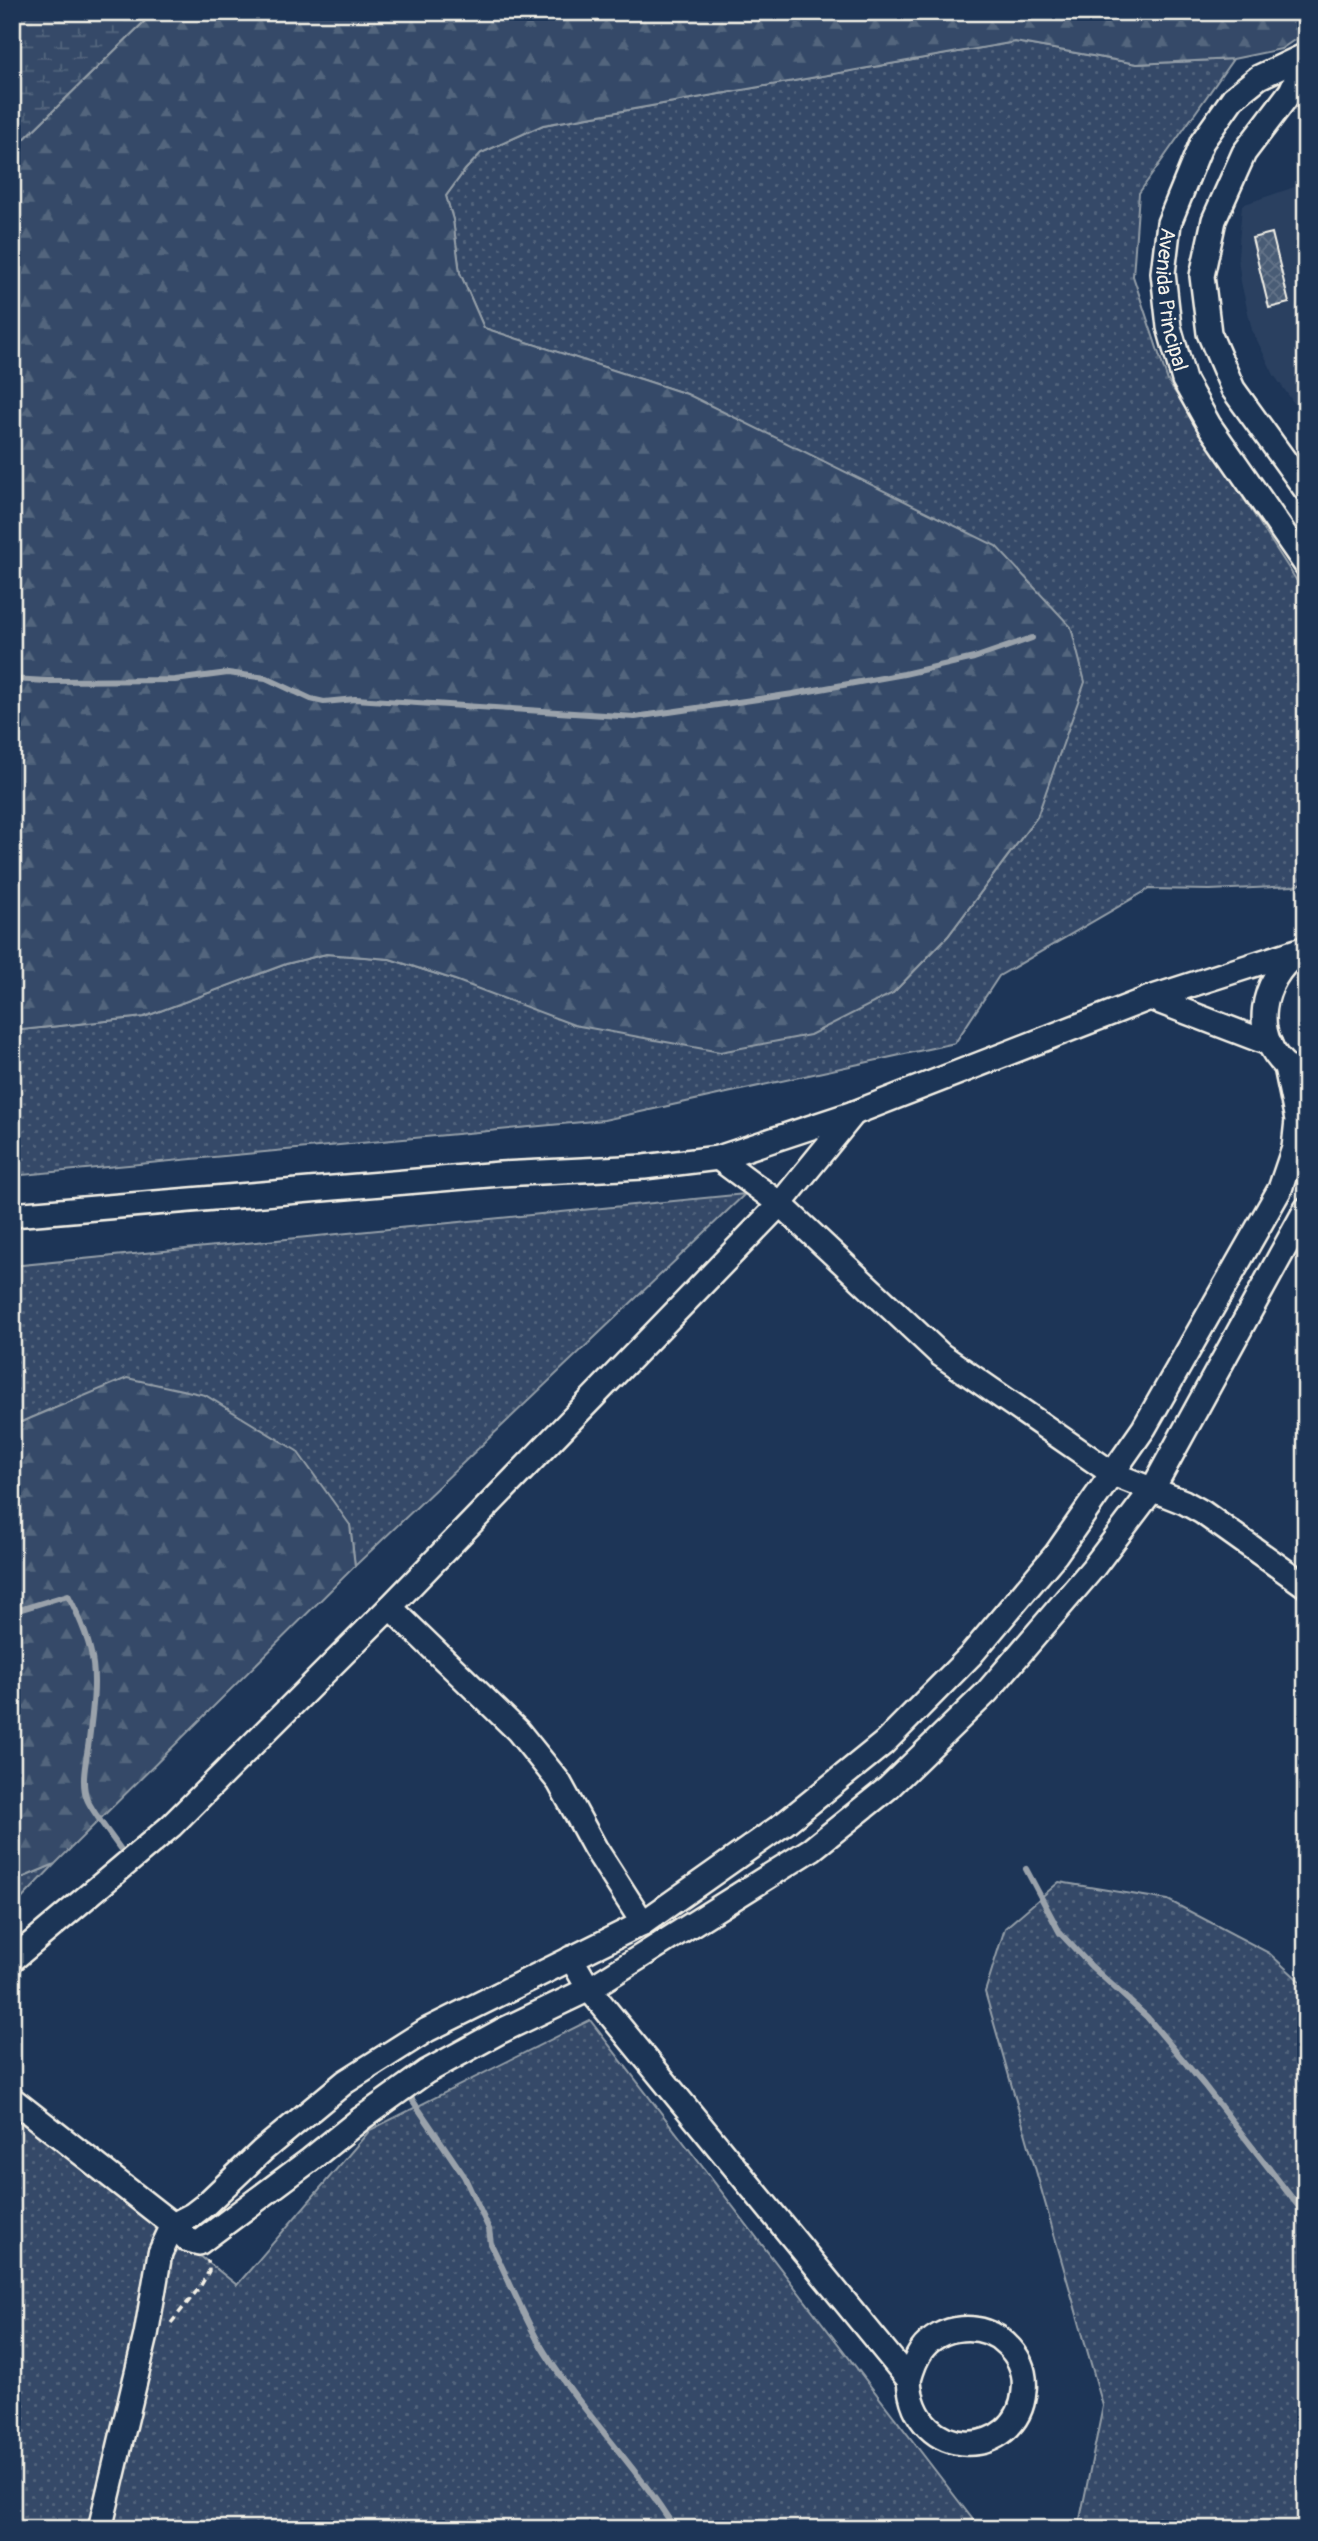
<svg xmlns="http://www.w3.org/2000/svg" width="1318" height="2541" viewBox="0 0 1318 2541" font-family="Pangolin,sans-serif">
	<defs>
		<pattern id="grass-dots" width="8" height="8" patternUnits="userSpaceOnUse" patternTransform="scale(1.75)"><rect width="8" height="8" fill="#354a67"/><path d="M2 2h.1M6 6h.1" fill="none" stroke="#53657d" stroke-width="1.8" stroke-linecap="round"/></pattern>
		<pattern id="forest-firs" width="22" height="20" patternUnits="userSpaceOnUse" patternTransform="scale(1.75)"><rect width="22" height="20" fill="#354a67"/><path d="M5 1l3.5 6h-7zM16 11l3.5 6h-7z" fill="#53657d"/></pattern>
		<pattern id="wetland-marsh" width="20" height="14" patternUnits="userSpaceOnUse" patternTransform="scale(1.75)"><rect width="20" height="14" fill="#354a67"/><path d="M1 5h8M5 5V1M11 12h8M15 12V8" fill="none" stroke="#53657d"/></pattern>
		<pattern id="building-cross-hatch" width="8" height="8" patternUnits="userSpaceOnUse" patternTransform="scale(1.75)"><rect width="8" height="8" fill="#485b74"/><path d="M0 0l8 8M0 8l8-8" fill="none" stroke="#637388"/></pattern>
	</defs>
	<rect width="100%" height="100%" fill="#1d3557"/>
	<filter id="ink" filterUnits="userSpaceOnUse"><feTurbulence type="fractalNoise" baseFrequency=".0143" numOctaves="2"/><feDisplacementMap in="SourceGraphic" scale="14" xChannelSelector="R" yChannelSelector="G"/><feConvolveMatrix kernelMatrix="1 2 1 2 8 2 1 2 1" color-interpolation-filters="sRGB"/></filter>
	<g filter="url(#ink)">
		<path fill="#2a4060" d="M1306,183V420L1274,375L1252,330L1241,282L1238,257L1242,205Z"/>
		<path fill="url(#grass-dots)" stroke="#949ea8" stroke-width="2" d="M1015,42L1137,64L1233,59L1139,193L1133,276L1168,381L1306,595V882L1294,886L1210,890L1149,889L999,976L955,1043L604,1120L12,1176V1031L144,1017L286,964L326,954L390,959L455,980L893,993L948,936L1037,817L687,394L484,328L460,273L453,220L446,196L465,170L481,153L543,125Z
			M745,1194L355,1566L350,1525L62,1404L12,1426V1266Z
			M55,1864L12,1909V1882Z
			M1059,1882L1168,1900L1269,1953L1306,1987V2529H1078L1103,2406L985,1992L1005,1928Z
			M590,2020L980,2529H12V2107L237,2285L370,2130Z"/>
		<path fill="url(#forest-firs)" stroke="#949ea8" stroke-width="2" d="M154,12H1306V32L1281,49L1233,59L1137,64L1015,42L543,125L481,153L465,170L446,196L453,220L460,273L484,328L687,394L996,546L1071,627L1085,682L1037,817L948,936L893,993L810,1035L720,1052L574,1025L455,980L390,959L326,954L286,964L144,1017L12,1031V151Z
			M127,1378L205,1395L297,1451L350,1525L355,1566L55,1864L12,1882V1426Z"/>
		<path fill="url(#wetland-marsh)" stroke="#949ea8" stroke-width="2" d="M12,12H154L12,151Z"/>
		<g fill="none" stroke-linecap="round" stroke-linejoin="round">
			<path stroke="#9aa2ab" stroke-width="6" d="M12,679L47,681L175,680L228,673L266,678L311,699L324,702L355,699L635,717L793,694L904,674L974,658L1032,638
				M12,1612L68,1595C99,1654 97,1675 89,1740C87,1758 80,1781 87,1799C92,1812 117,1843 126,1857
				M1026,1869L1060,1933L1091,1966L1147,2017L1204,2085L1306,2216
				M404,2095H409L464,2176L489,2229L491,2244C507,2276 521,2310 538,2341C577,2408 635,2463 675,2529"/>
		</g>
		<path fill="url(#building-cross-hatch)" stroke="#f4f1e8" stroke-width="2" d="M1272,233L1289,303L1269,308L1252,238Z"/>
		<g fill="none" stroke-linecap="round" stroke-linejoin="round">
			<defs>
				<g id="minor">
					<path id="s1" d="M1306,55L1259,77L1233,98L1202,142L1169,223L1163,273L1169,327L1184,380L1209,425L1306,565"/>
					<path d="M1306,59L1291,91L1244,153L1214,220L1202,276L1209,333L1233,389L1306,490"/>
					<path d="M1297,954C1261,980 1250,1035 1287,1067C1292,1072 1300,1075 1306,1079"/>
					<path d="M1150,998L1270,1044"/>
					<path d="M718,1158L780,1204L941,1355L1113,1474L1184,1502L1202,1512L1306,1586"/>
					<path d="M12,1215L500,1174L644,1167L718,1158L854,1113L1150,998L1306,948"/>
					<path d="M390,1607L518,1731L559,1782L595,1848L643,1923"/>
					<path d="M571,1958L589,1989L909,2380C914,2465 1019,2460 1024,2391C1026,2373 1020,2357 1006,2344C983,2321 940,2324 921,2351C915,2360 912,2369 909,2380"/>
					<path d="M12,1960L171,1826L390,1607L780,1204L854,1113"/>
					<path d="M12,2099L173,2225L188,2240L199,2243L310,2160L362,2118L426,2072L501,2031L589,1989L812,1849L888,1788L987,1692L1093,1568L1152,1490L1306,1209"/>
					<path d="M100,2529L146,2335L160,2253L173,2225L192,2215L205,2205L263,2150L345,2082L427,2030L643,1923L785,1823L884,1743L970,1656L1056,1554L1144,1428L1280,1189L1294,1148L1297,1120L1286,1067"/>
				</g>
			</defs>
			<use href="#minor" stroke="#f4f1e8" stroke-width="28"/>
			<path stroke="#f4f1e8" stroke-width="3.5" stroke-dasharray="7 5" stroke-linecap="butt" d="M171,2323L200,2287L209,2271L208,2260"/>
			<use href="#minor" stroke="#1d3557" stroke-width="23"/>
		</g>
	</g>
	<g text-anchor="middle" stroke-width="7" stroke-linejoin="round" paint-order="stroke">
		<g font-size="21" fill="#f4f1e8" stroke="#1d3557">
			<text dy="7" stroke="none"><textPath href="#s1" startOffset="304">Avenida Principal</textPath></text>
		</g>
	</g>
	<rect width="1318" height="2541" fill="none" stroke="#1d3557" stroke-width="42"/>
	<rect x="21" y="21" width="1276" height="2499" fill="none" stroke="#f4f1e8" stroke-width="2.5" filter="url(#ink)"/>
</svg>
